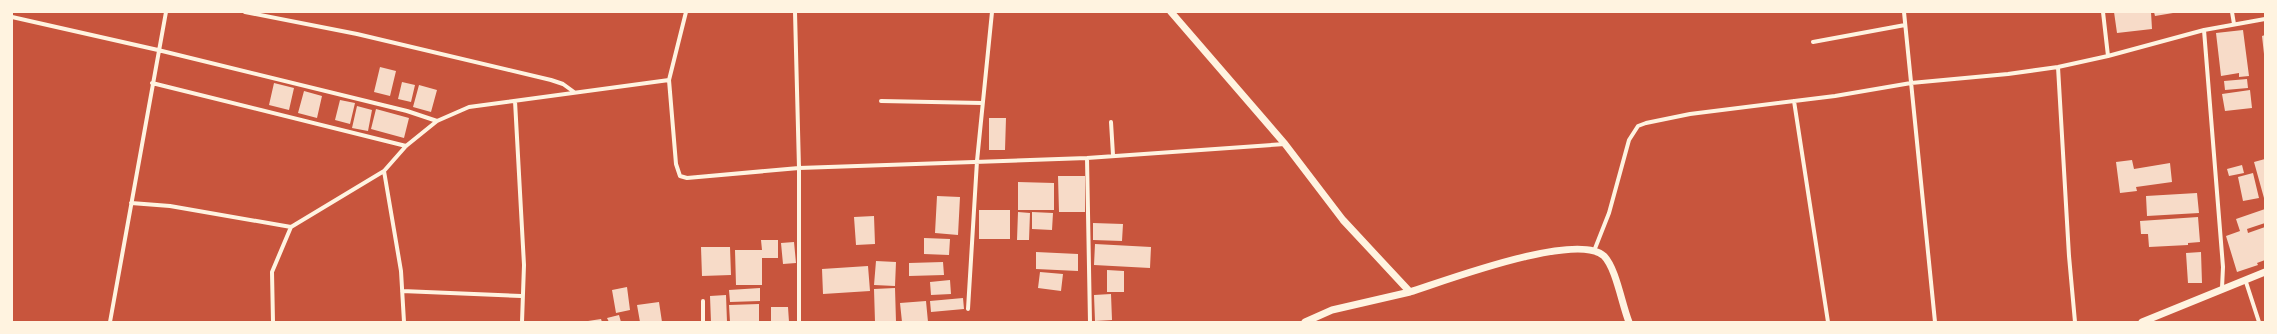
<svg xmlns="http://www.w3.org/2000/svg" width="2277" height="334" viewBox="0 0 2277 334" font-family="Karla,sans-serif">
	<rect width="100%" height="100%" fill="#c8553d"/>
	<path fill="#f7dbc8" d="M2114,12H2151L2152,29L2117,33Z
		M2154,12H2172L2173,13L2155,16Z
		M2243,30L2249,76L2239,77V73L2221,76L2216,33Z
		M2265,35V54H2264L2262,36Z
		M380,67L396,71L390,96L374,92Z
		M2247,79L2248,88L2225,90L2224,81Z
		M402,82L415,85L411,102L398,99Z
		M274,83L294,88L289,110L269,105Z
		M419,85L437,90L431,112L413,107Z
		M2250,90L2252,108L2225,111L2222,94Z
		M304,91L322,96L317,118L298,113Z
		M340,100L355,103L350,124L335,120Z
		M357,106L372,110L368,131L352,128Z
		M376,109L409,118L404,138L371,129Z
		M989,118H1006L1005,150H989Z
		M2265,159V197L2264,198L2254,162Z
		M2132,160L2134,169L2170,163L2172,182L2136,187L2137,191L2120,193L2116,162Z
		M2242,165L2244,173L2229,176L2227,169Z
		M2253,173L2259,198L2243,201L2238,177Z
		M1058,176H1085V212H1059Z
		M1018,182L1054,183V210H1018Z
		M2197,193L2199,213L2147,216L2146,196Z
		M937,196L960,197L958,235L935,233Z
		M2265,209V223L2247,229L2248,233L2265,227V260L2257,263L2258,265L2237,272L2226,236L2240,231L2236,219Z
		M979,210H1010V239H979Z
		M1018,212L1030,213L1029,240H1017Z
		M1032,212L1053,213L1052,230L1032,229Z
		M874,216L875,244L856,245L854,217Z
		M2198,217L2200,242L2188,243V245L2149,247L2148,234H2141L2140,221Z
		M1093,223L1123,224L1122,241L1093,240Z
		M924,238L950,239L949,255L924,254Z
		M761,240H778V258H762V285H736L735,250H762Z
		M794,242L796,263L783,264L781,243Z
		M1095,244L1151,247L1150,268L1094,265Z
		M701,247H730L731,275L702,276Z
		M1036,252L1078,254V271L1036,269Z
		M2201,252L2202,283H2188L2186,253Z
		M876,261L896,262L895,286L874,285Z
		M943,262L944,275L909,276V263Z
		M868,266L870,291L823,294L822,269Z
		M1107,270L1124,271V292H1107Z
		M1040,272L1063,274L1061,291L1038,288Z
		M950,280L951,294L931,295L930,282Z
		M627,287L630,310L616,313L612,290Z
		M760,288V301L730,302L729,290Z
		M895,288L896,322H875L874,289Z
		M1111,294L1112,320L1095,321L1094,295Z
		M726,295L727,322H711L710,296Z
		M963,298L964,309L931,312L930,301Z
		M926,301L928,322H902L900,303Z
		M659,302L662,322H640L637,305Z
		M759,304V322H730L729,305Z
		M771,307H788L789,322H771Z
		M619,315L621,322H609L607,318Z
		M601,319L602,322H588V321Z"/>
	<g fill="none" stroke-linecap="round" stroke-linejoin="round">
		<path stroke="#fff3e0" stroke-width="4" d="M245,12L357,34L551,80L563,84L574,92
			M795,12L799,168V322
			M1904,12L1935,322
			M2103,12L2108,56
			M2232,12L2234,24
			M12,17L158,50L407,111L437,121
			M2204,30L2223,267L2222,288
			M1813,42L1905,25
			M2058,67L2069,256L2075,322
			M669,80L676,164L680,176L687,178L799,168L1087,158L1285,144
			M152,83L406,146
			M515,101L524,265L522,322
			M881,101L982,103
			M1794,101L1828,322
			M1111,122L1113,155
			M1087,158L1090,322
			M384,171L401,271L404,322
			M131,203L170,206L291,227
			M1594,251L1609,213L1629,140L1638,126L1646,123L1690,114L1835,96L1911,83L2008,74L2058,67L2108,56L2204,30L2265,19
			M2245,279L2259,322
			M402,291L521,296
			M968,309L977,161L992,12
			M110,322L166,12
			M273,322L272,272L291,227L384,171L406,146L437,121L469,107L669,80L686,12
			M703,322V301"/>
		<path stroke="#fff3e0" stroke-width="7" d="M1171,12L1285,144L1343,220L1410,292C1445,281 1577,231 1604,256C1616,268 1622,305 1629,322
			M1305,322L1332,310L1410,292
			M2142,322L2265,272"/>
	</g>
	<rect width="2277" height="334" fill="none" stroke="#fff3e0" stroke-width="26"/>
</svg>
